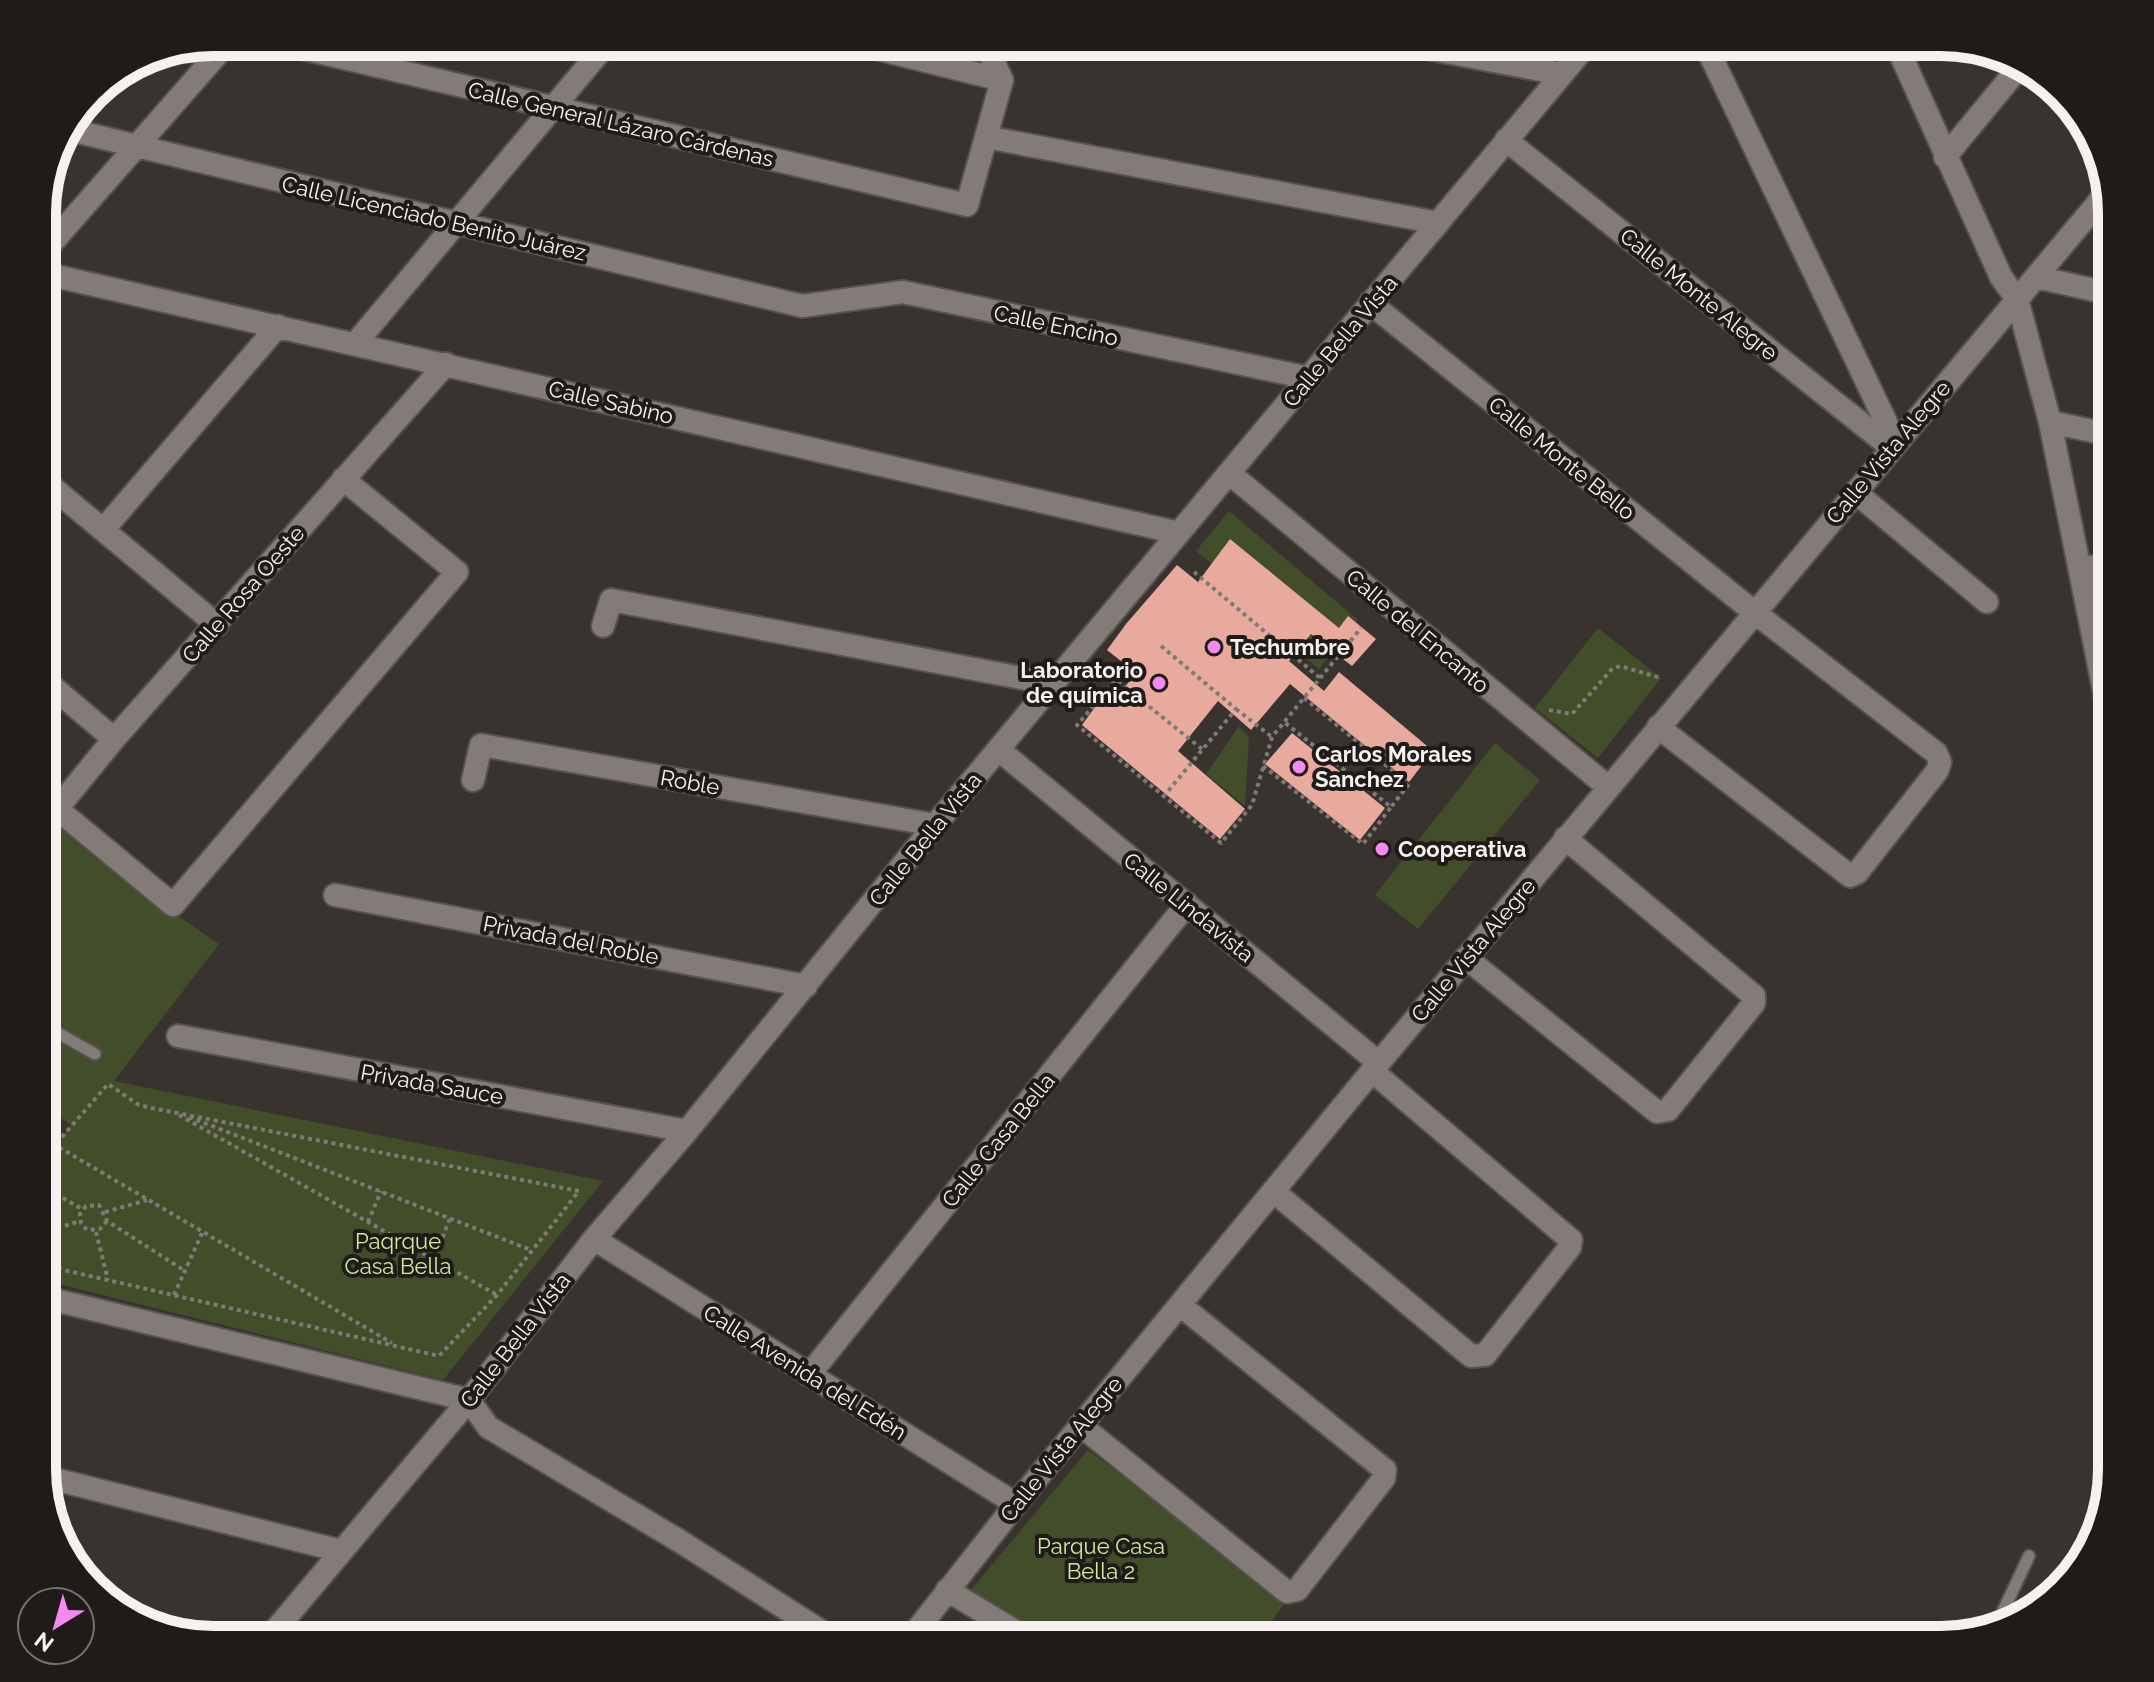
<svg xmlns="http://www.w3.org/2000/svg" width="2154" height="1682" viewBox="0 0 2154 1682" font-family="Raleway,sans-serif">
	<rect width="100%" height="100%" fill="#39332f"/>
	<path fill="#424d29" d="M1229,511L1358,620L1319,669L1297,651L1325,617L1231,540L1212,564L1196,551Z
		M1598,628L1661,678L1598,758L1535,708Z
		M1239,726L1249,737L1245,806L1206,774Z
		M1495,743L1540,780L1418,929L1375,895Z
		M44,806L167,908L219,944L114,1081L603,1181L443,1380L42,1280V1159L71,1125L42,1105Z
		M1088,1450L1288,1599L1258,1640H1054L970,1591Z"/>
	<path fill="#e9aa9e" d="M1230,539L1339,628L1348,616L1376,639L1352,666L1311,634L1289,661L1324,691L1339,672L1433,751L1409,782L1290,684L1251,730L1218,701L1178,751L1245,809L1220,839L1082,725L1106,692L1115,699L1136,673L1107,650L1126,624L1177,565L1198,582Z
		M1292,733L1385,808L1360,840L1265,764Z"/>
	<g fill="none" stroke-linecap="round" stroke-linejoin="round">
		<defs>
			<path id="service" d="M42,1024L95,1054
				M1995,1628L2029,1556"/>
			<path id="minor" d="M276,42L967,205L1002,80
				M850,42L1002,80
				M984,42L1002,80
				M1394,42L1562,74
				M1704,42L1896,443
				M1895,42L2001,277L2017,299L2050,422L2112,730
				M66,129L802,306L903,292L1309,378
				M986,137L1438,223
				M1506,140L1892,448
				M1945,157L2021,65
				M42,254L228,42
				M42,273L1179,533
				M2036,277L2112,294
				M1370,303L1754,612L1936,753L1940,762L1937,771L1857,873L1850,876L1658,727
				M355,344L608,42
				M2050,422L2112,435
				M1229,473L1608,787
				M42,479L217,625
				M1855,492L1987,602
				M103,530L278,326
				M2081,565L2112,572
				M603,626L611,600L1053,684
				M42,678L114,739
				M999,750L1379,1063
				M473,780L481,745L935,825
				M56,808L173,905L457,572L343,479
				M42,827L114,739L446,364
				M335,895L806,986
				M1466,958L1657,1112L1668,1110L1754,1003V996L1565,838
				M178,1036L687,1131
				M1273,1191L1471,1356L1485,1355L1570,1247L1571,1240L1372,1071
				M594,1239L1016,1504
				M42,1297L469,1400
				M809,1375L1187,904
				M469,1400L488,1427L678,1540L835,1640
				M1080,1425L1287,1592L1297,1590L1384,1478L1385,1470L1180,1305
				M42,1476L341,1551
				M947,1590L1030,1640
				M267,1640L469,1400L594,1239L687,1131L935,825L1589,42
				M909,1640L1016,1504L1372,1071L2107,192"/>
		</defs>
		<use href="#service" stroke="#58524f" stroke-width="15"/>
		<use href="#minor" stroke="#58524f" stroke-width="26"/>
		<path stroke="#807a77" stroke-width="4" stroke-dasharray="4 4" stroke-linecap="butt" d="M1194,572L1320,678
			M1161,646L1236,709L1164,796
			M1304,698L1409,784L1391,807
			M1236,709L1272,737
			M1549,710L1572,714L1612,669L1620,666L1661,678
			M1202,749L1116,680L1077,725L1221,843L1252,805L1272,737L1361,628
			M1263,766L1363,844L1391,807L1284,722
			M179,1115L497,1295
			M189,1117L531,1250
			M42,1159L55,1145L392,1343
			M42,1186L82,1209
			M105,1212L147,1200
			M107,1221L100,1229L87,1230L81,1223L80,1214L86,1206L99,1205L107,1221L185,1271
			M368,1222L381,1191
			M96,1232L108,1280
			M42,1233L80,1221
			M434,1260L450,1218
			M42,1265L439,1356L497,1295L579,1191L151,1108L139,1105L108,1084L55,1145
			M174,1295L202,1233"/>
		<use href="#service" stroke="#837b77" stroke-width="11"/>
		<use href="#minor" stroke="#837b77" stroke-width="22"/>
	</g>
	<g fill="#f489f0" stroke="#1e1b19" stroke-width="3">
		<circle cx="1214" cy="647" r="8"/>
		<circle cx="1159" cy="683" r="8"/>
		<circle cx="1299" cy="767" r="8"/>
		<circle cx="1382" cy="849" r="8"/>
	</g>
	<g text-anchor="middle" stroke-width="8" stroke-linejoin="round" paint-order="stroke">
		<g font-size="22" fill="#f6f1ef" stroke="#1e1b19">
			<text transform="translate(621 124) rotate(13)" y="8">Calle General Lázaro Cárdenas</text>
			<text transform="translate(434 218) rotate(13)" y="8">Calle Licenciado Benito Juárez</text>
			<text transform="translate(1699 294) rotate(39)" y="8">Calle Monte Alegre</text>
			<text transform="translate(1056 325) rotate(12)" y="8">Calle Encino</text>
			<text transform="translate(1340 341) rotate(-50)" y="8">Calle Bella Vista</text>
			<text transform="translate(611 402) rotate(13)" y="8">Calle Sabino</text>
			<text transform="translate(1888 452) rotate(-50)" y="8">Calle Vista Alegre</text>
			<text transform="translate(1562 458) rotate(39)" y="8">Calle Monte Bello</text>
			<text transform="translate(243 594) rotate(-49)" y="8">Calle Rosa Oeste</text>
			<text transform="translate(1418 631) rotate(40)" y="8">Calle del Encanto</text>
			<text transform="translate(690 782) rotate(10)" y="8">Roble</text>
			<text transform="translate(925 839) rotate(-51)" y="8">Calle Bella Vista</text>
			<text transform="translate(1189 907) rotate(39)" y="8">Calle Lindavista</text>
			<text transform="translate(571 940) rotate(11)" y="8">Privada del Roble</text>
			<text transform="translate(1473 950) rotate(-50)" y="8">Calle Vista Alegre</text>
			<text transform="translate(432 1084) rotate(10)" y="8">Privada Sauce</text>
			<text transform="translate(998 1140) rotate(-51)" y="8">Calle Casa Bella</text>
			<text transform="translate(515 1340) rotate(-52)" y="8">Calle Bella Vista</text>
			<text transform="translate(805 1372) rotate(32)" y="8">Calle Avenida del Edén</text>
			<text transform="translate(1061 1449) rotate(-51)" y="8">Calle Vista Alegre</text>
		</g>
		<g font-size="22" font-weight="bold" fill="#f6f1ef" stroke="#1e1b19" text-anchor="start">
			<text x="1230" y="655">Techumbre</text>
			<text x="1143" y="678" text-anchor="end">Laboratorio<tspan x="1143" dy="25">de química</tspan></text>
			<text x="1315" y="762">Carlos Morales<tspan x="1315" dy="25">Sanchez</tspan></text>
			<text x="1398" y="857">Cooperativa</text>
		</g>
		<g font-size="22" fill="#d2eb9b" stroke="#1e1b19">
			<text x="398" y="1249">Paqrque<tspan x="398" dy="25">Casa Bella</tspan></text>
			<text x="1101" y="1554">Parque Casa<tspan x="1101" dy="25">Bella 2</tspan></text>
		</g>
	</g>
	<path d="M0 0H2154V1682H0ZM213 56H1941A157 157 0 0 1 2098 213V1469A157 157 0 0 1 1941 1626H213A157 157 0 0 1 56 1469V213A157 157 0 0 1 213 56Z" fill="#1e1b19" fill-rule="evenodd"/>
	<path fill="none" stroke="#f6f1ef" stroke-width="10" d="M213 56H1941A157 157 0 0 1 2098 213V1469A157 157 0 0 1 1941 1626H213A157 157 0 0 1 56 1469V213A157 157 0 0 1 213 56Z"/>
	<g transform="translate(56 1626) rotate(217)"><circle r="38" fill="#1e1b19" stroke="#74716f" stroke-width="2"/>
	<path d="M0-6L14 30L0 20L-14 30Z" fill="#f489f0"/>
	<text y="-12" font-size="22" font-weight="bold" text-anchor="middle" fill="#f6f1ef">N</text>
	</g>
</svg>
